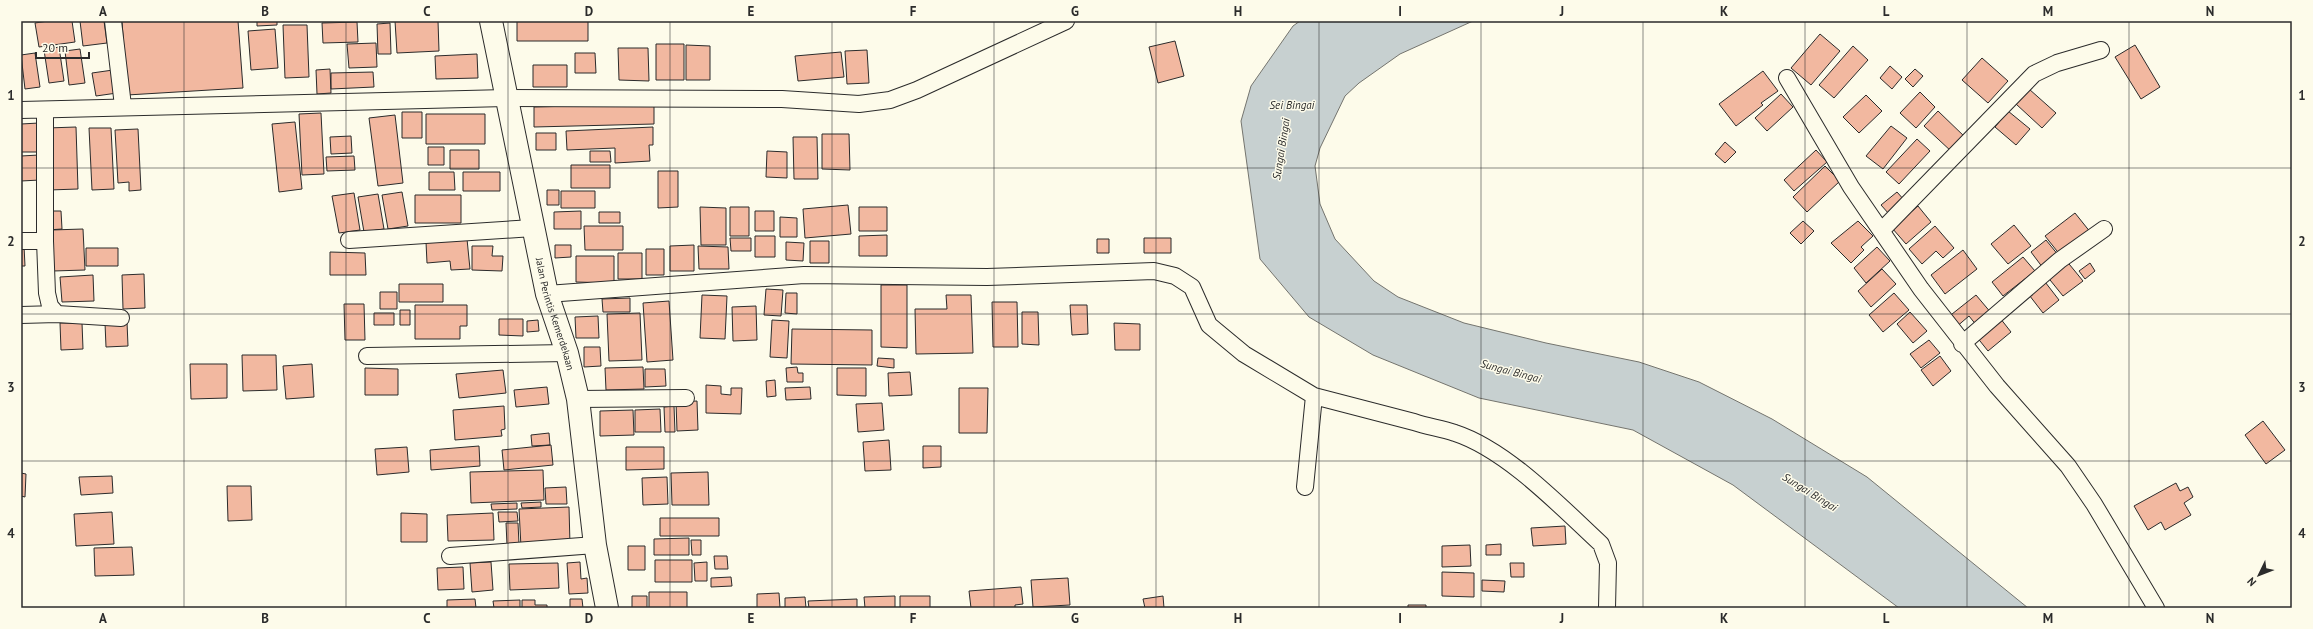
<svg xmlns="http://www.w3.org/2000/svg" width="2313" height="629" viewBox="0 0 2313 629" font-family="'PT Sans',sans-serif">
	<rect width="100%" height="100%" fill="#fdfbea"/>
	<path fill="#c7d0d0" stroke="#74746e" d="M1300,21H1473L1400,54L1359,83L1345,96L1320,148L1315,166L1320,204L1335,239L1374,281L1398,297L1464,323L1546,343L1639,362L1699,382L1772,419L1867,477L2028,608H1899L1733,485L1633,430L1479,398L1373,355L1309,317L1260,259L1241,121L1251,86L1293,26Z"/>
	<path fill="#f2b8a0" stroke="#2b2b2b" d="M48,21H72L75,42L39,47L35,23Z
		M80,21H104L107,43L83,46Z
		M122,21H238L243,88L127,95Z
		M257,21H277V25L257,26Z
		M395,21H438L439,51L397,53Z
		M517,21H588V41H517Z
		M357,22L358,42L323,43L322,23Z
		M390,23L391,54H378L377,24Z
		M283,25H307L309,77L285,78Z
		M275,29L278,68L251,70L248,31Z
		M1820,34L1840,51L1811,85L1791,68Z
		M1175,41L1184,76L1158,83L1149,47Z
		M376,43L377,67L349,68L347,44Z
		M656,44H684V80H656Z
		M686,45L710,46V80H686Z
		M2135,45L2160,87L2141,99L2115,57Z
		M1853,46L1868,60L1834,98L1819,85Z
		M59,47L64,81L49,83L44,50Z
		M618,48H648L649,81L619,80Z
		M80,49L85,83L69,85L65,51Z
		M867,50L869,83L847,84L845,51Z
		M841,52L844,77L798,81L795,56Z
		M35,53L40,87L25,89L21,55Z
		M575,53H595L596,73H575Z
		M477,54L478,78L436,79L435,56Z
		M1982,58L2008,81L1988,103L1962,80Z
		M533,65H567V87H533Z
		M1890,66L1902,77L1892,89L1880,78Z
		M330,69L331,93L317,94L316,70Z
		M1915,69L1923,76L1913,87L1905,79Z
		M113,70L117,93L96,96L92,73Z
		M1763,71L1778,91L1761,103L1763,105L1736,126L1719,104Z
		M373,72L374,87L331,89V73Z
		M2029,89L2056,113L2042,128L2016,104Z
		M1920,92L1935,107L1916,128L1900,113Z
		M1781,94L1793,107L1767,131L1755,118Z
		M1866,95L1882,111L1859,133L1843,117Z
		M654,104V124L534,127V107Z
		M1938,111L1966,138L1952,152L1924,126Z
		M2008,111L2030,129L2016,145L1995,127Z
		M402,112H422V138H402Z
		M321,113L324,174L302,175L299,114Z
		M426,114H485V144H426Z
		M395,115L403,183L378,186L369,118Z
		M295,122L302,189L279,192L272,124Z
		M39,123L41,152H21V124Z
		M1891,126L1907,138L1883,169L1866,156Z
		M76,127L78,189L49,190L47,128Z
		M653,127V145H649L650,161L615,163V148L567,150L566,131Z
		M89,128H111L114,189L92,190Z
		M138,129L141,190L129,191V182L118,183L115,130Z
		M536,133H556V150H536Z
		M822,134H849L850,170L822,169Z
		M351,136L352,153L331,154L330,137Z
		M793,137H817L818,179H794Z
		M1917,139L1930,151L1899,184L1886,172Z
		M1725,142L1736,152L1725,163L1715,154Z
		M428,147H444V165H428Z
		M450,150H479V169H450Z
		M1816,150L1827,162L1794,191L1784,180Z
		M590,151H610L611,162H590Z
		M767,151L787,152V178L766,177Z
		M39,155L40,180L21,181V156Z
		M354,156L355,170L327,171L326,157Z
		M571,165H610V188H571Z
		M1825,166L1840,181L1807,212L1793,197Z
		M658,171H678V207L658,208Z
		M429,172H454L455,190H429Z
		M463,172H500V191H463Z
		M547,190H559V205H547Z
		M561,191H595V208H561Z
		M402,192L408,226L388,229L382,195Z
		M1897,192L1905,201L1889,214L1881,205Z
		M354,193L360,230L339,233L332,196Z
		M378,194L384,229L364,232L358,197Z
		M415,195H461V223H415Z
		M848,205L851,234L805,238L803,209Z
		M1918,206L1931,222L1906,244L1892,228Z
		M700,207L726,208V245H701Z
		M730,207H749V236H730Z
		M859,207H887V231H859Z
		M46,211H61L62,229L47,230Z
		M581,211V229H554V212Z
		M755,211H774V231H755Z
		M599,212H620V223H599Z
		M2075,213L2091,233L2061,256L2045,236Z
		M780,217L797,218V237H780Z
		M1803,221L1814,231L1801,244L1790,233Z
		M1858,221L1873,236L1861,247L1864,250L1851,263L1831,243Z
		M2014,225L2031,246L2008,264L1991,244Z
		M584,226H623V250H585Z
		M1935,226L1954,248L1943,258L1936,251L1922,264L1909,249Z
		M83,229L85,270L53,271L51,230Z
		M887,235V256H859V236Z
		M755,236H775V257H755Z
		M730,238H751V251H731Z
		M1144,238H1171V253H1144Z
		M467,239L470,269L451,270L450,261L427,263L426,242Z
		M1097,239H1109V253H1097Z
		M2046,240L2059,256L2043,268L2031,252Z
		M810,241H829V263H810Z
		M786,242L804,243L803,261L786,260Z
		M555,245H571V257L555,258Z
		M694,245V271H670V246Z
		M21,246H24L25,266H21Z
		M472,246H493L492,256H503L502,271L472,270Z
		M698,246L728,247L729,269H699Z
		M1877,247L1890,261L1866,283L1854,268Z
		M86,248H118V266H86Z
		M646,249H664V275H646Z
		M1963,250L1977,269L1945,294L1931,275Z
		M330,252L365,253L366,275H330Z
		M618,253H642V279H618Z
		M576,256H614V283L576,282Z
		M2023,257L2035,271L2003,296L1992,282Z
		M2065,259L2083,281L2063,296L2046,275Z
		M2090,263L2095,271L2085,279L2079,271Z
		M1882,269L1896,284L1871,307L1858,291Z
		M144,274L145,308L123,309L122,275Z
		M93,275L94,301L62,302L60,277Z
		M2042,278L2059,300L2043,313L2026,291Z
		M399,284H443V302H399Z
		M881,285H907V348L881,347Z
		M766,289L783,290L781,316L764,315Z
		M380,292H397V309H380Z
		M786,293H797V314L785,313Z
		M1894,293L1909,310L1883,332L1869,315Z
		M702,295L727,296L725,339L700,338Z
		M946,295H971L973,353L916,354L915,309H947Z
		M1976,295L1992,314L1977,326L1969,316L1955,328L1947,318Z
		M630,298V312H603L602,299Z
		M669,301L673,360L647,362L643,303Z
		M992,302H1017L1018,347H993Z
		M344,304H364L365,340H345Z
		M415,305H467V326H460V339H415Z
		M1070,305H1087L1088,334L1072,335Z
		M756,306L757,340L733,341L732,307Z
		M400,310H410V325H400Z
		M1022,312H1038L1039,345L1022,344Z
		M1910,312L1927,331L1913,343L1897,324Z
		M374,313H394V325H374Z
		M640,313L642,360L609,361L607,314Z
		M598,316L599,338H576L575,317Z
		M2000,318L2011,332L1988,351L1976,336Z
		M499,319H523V336L499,335Z
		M538,320L539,331L527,332V321Z
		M772,320L789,321L787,358L770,357Z
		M127,322L128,346L106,347L105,323Z
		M60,323H82L83,349L61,350Z
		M1114,323L1140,324V350H1115Z
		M792,329L872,330V365L791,364Z
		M1929,340L1940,353L1921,368L1910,354Z
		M584,347H600L601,366L584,367Z
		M242,355H276L277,390L243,391Z
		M1940,356L1951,371L1933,386L1921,370Z
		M878,358L894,359V368L877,366Z
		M190,364H227V398L191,399Z
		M312,364L314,397L286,399L283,366Z
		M643,367L644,389L606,390L605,368Z
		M797,367L798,373H803V382H787L786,368Z
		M365,368L398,369V395H365Z
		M837,368H866V396L837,395Z
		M645,369H665L666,386L645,387Z
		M503,370L506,393L459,398L456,374Z
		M910,372L912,395L889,396L888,373Z
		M775,380L776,396L767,397L766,381Z
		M706,385L721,386V394L731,395V388H742L741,414L706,413Z
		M547,387L549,404L516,407L514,390Z
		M810,387L811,399L786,400L785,388Z
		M959,388H988L987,433H959Z
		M697,401L698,430L677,431L676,402Z
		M882,403L884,430L858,432L856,404Z
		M504,406L505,429L501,430L502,436L455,440L453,410Z
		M674,406L675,432H665L664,407Z
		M660,409L661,432H635V410Z
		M633,410L634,435L600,436V411Z
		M2263,421L2285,450L2266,464L2245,435Z
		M549,433L550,445L532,446L531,435Z
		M889,440L891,470L865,471L863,442Z
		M551,445L553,465L504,470L502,450Z
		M479,446L480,466L431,470L430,450Z
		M923,446H941V467L923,468Z
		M407,447L409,472L377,475L375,449Z
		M626,447H664V469L626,470Z
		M543,470L544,500L471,503L470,472Z
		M708,472L709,505H672L671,473Z
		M21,473L26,474L25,497L21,496Z
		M112,476L113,493L81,495L79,477Z
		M667,477L668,504L643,505L642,478Z
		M2176,483L2180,491L2188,487L2193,497L2184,503L2191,515L2165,530L2161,522L2148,530L2134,506Z
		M227,486H251L252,520L228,521Z
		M566,487L567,504H546L545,488Z
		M541,502V507L522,508L521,503Z
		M517,503V509L492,510L491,504Z
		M569,507L570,545L521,547L519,509Z
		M112,512L114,544L76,546L74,514Z
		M498,512H517L518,521L499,522Z
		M401,513L427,514V542H401Z
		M493,513L494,540L448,541L447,515Z
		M660,518H719V536H660Z
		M506,523H518L519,544L507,545Z
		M1565,526L1566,544L1533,546L1531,528Z
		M689,538V555H654V539Z
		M691,540H701V555H692Z
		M1501,544V555H1486V545Z
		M1470,545L1471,566L1442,567V546Z
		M628,546H645V570H628Z
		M132,547L134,575L95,576L94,548Z
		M714,556H727L728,569H715Z
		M655,560H692V582H655Z
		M491,562L493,590L472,592L470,563Z
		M580,562L581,579L587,578L588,593L569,594L567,563Z
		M707,562V581H695L694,563Z
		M558,563L559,588L510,590L509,564Z
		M1510,563H1524V577H1511Z
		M463,567L464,589L438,590L437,568Z
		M1442,572L1474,573V597L1442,596Z
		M731,577L732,586L711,587V578Z
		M1068,578L1070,605L1033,607L1031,580Z
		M1482,580L1505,581L1504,592L1482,591Z
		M1021,587L1023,604L1015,605V608H971L969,591Z
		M649,592H687V608H649Z
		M779,593L780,608H757V594Z
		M632,596H647V608H632Z
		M895,596V608H865L864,597Z
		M900,596H930V608H900Z
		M1163,596L1164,608H1145L1143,599Z
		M805,597L806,608H785V598Z
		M475,599L476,608H447V600Z
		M570,599H582L583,608H570Z
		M857,599V608H809L808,601Z
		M520,600V608H494L493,601Z
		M522,600H535V605H547V608H522Z
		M1408,605H1426V608H1408Z"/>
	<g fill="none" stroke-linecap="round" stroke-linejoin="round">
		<defs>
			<path id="street" d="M113,21L123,106
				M1787,78L1851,187L1921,289L1997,386L2068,466L2094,504L2156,608
				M21,110L506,98L782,99L859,104L890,100L917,90L1066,21
				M45,110V241L47,293L50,306L57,314L121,318
				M1882,230L2034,74L2057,63L2101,50
				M349,240L533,228
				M21,241H45
				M547,294L804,275L987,277L1154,271L1175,276L1192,287L1209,325L1244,354L1314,396L1414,422C1428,427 1441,428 1455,433C1507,450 1561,507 1601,544L1608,563L1607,608
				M21,315L57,314
				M1962,344L2060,260L2104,229
				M367,356L567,353
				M578,399L686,398
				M1305,487L1314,396
				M450,556L595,545"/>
			<g id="secondary">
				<path id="s1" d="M491,21L547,294L567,353L578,399L595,545L607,608"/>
			</g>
		</defs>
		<use href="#street" stroke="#2b2b2b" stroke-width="18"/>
		<use href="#secondary" stroke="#2b2b2b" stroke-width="24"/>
		<use href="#street" stroke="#fdfbea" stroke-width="16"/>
		<use href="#secondary" stroke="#fdfbea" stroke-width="22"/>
	</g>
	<path fill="none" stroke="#2b2b2b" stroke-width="1" stroke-opacity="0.55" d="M184,21V608M346,21V608M508,21V608M670,21V608M832,21V608M994,21V608M1156,21V608M1319,21V608M1481,21V608M1643,21V608M1805,21V608M1967,21V608M2129,21V608M21,168H2292M21,314H2292M21,461H2292"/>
	<g text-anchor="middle" stroke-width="3" stroke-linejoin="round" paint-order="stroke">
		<g font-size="10" fill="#2b2b2b" stroke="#fdfbea">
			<text dy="4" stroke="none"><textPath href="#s1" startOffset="300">Jalan Perintis Kemerdekaan</textPath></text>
		</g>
		<g font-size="11" font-style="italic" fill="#2b2b2b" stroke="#fdfbea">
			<text x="1292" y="109">Sei Bingai</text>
			<text transform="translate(1281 149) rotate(-81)" y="4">Sungai Bingai</text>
			<text transform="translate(1511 371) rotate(15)" y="4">Sungai Bingai</text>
			<text transform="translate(1810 492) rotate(32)" y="4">Sungai Bingai</text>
		</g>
	</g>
	<rect width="2313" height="629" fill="none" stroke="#fdfbea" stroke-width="44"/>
	<g transform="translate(2259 575) rotate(227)" stroke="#fdfbea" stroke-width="3" paint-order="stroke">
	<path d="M0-3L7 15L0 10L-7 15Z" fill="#2b2b2b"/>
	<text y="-6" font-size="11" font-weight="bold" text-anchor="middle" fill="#2b2b2b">N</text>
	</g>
	<path d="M36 52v6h53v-6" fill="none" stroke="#2b2b2b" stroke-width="2"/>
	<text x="42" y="52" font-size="12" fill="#2b2b2b" stroke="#fdfbea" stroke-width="3" paint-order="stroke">20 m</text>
	<rect x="22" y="22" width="2269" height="585" fill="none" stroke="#2b2b2b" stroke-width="1.5"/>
	<g font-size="13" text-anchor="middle" font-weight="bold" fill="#2b2b2b">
		<text x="103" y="16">A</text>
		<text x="265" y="16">B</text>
		<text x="427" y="16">C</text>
		<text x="589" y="16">D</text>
		<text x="751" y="16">E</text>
		<text x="913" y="16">F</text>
		<text x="1075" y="16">G</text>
		<text x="1238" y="16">H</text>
		<text x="1400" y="16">I</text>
		<text x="1562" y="16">J</text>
		<text x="1724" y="16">K</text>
		<text x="1886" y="16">L</text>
		<text x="2048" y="16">M</text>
		<text x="2210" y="16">N</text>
		<text x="11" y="100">1</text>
		<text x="2302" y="100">1</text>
		<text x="11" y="246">2</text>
		<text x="2302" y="246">2</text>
		<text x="11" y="392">3</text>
		<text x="2302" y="392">3</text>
		<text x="11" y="538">4</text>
		<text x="2302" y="538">4</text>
		<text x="103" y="623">A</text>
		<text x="265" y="623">B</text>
		<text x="427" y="623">C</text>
		<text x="589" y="623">D</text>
		<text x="751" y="623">E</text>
		<text x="913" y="623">F</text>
		<text x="1075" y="623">G</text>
		<text x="1238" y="623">H</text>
		<text x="1400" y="623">I</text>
		<text x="1562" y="623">J</text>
		<text x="1724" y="623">K</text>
		<text x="1886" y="623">L</text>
		<text x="2048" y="623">M</text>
		<text x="2210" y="623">N</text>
	</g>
</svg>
